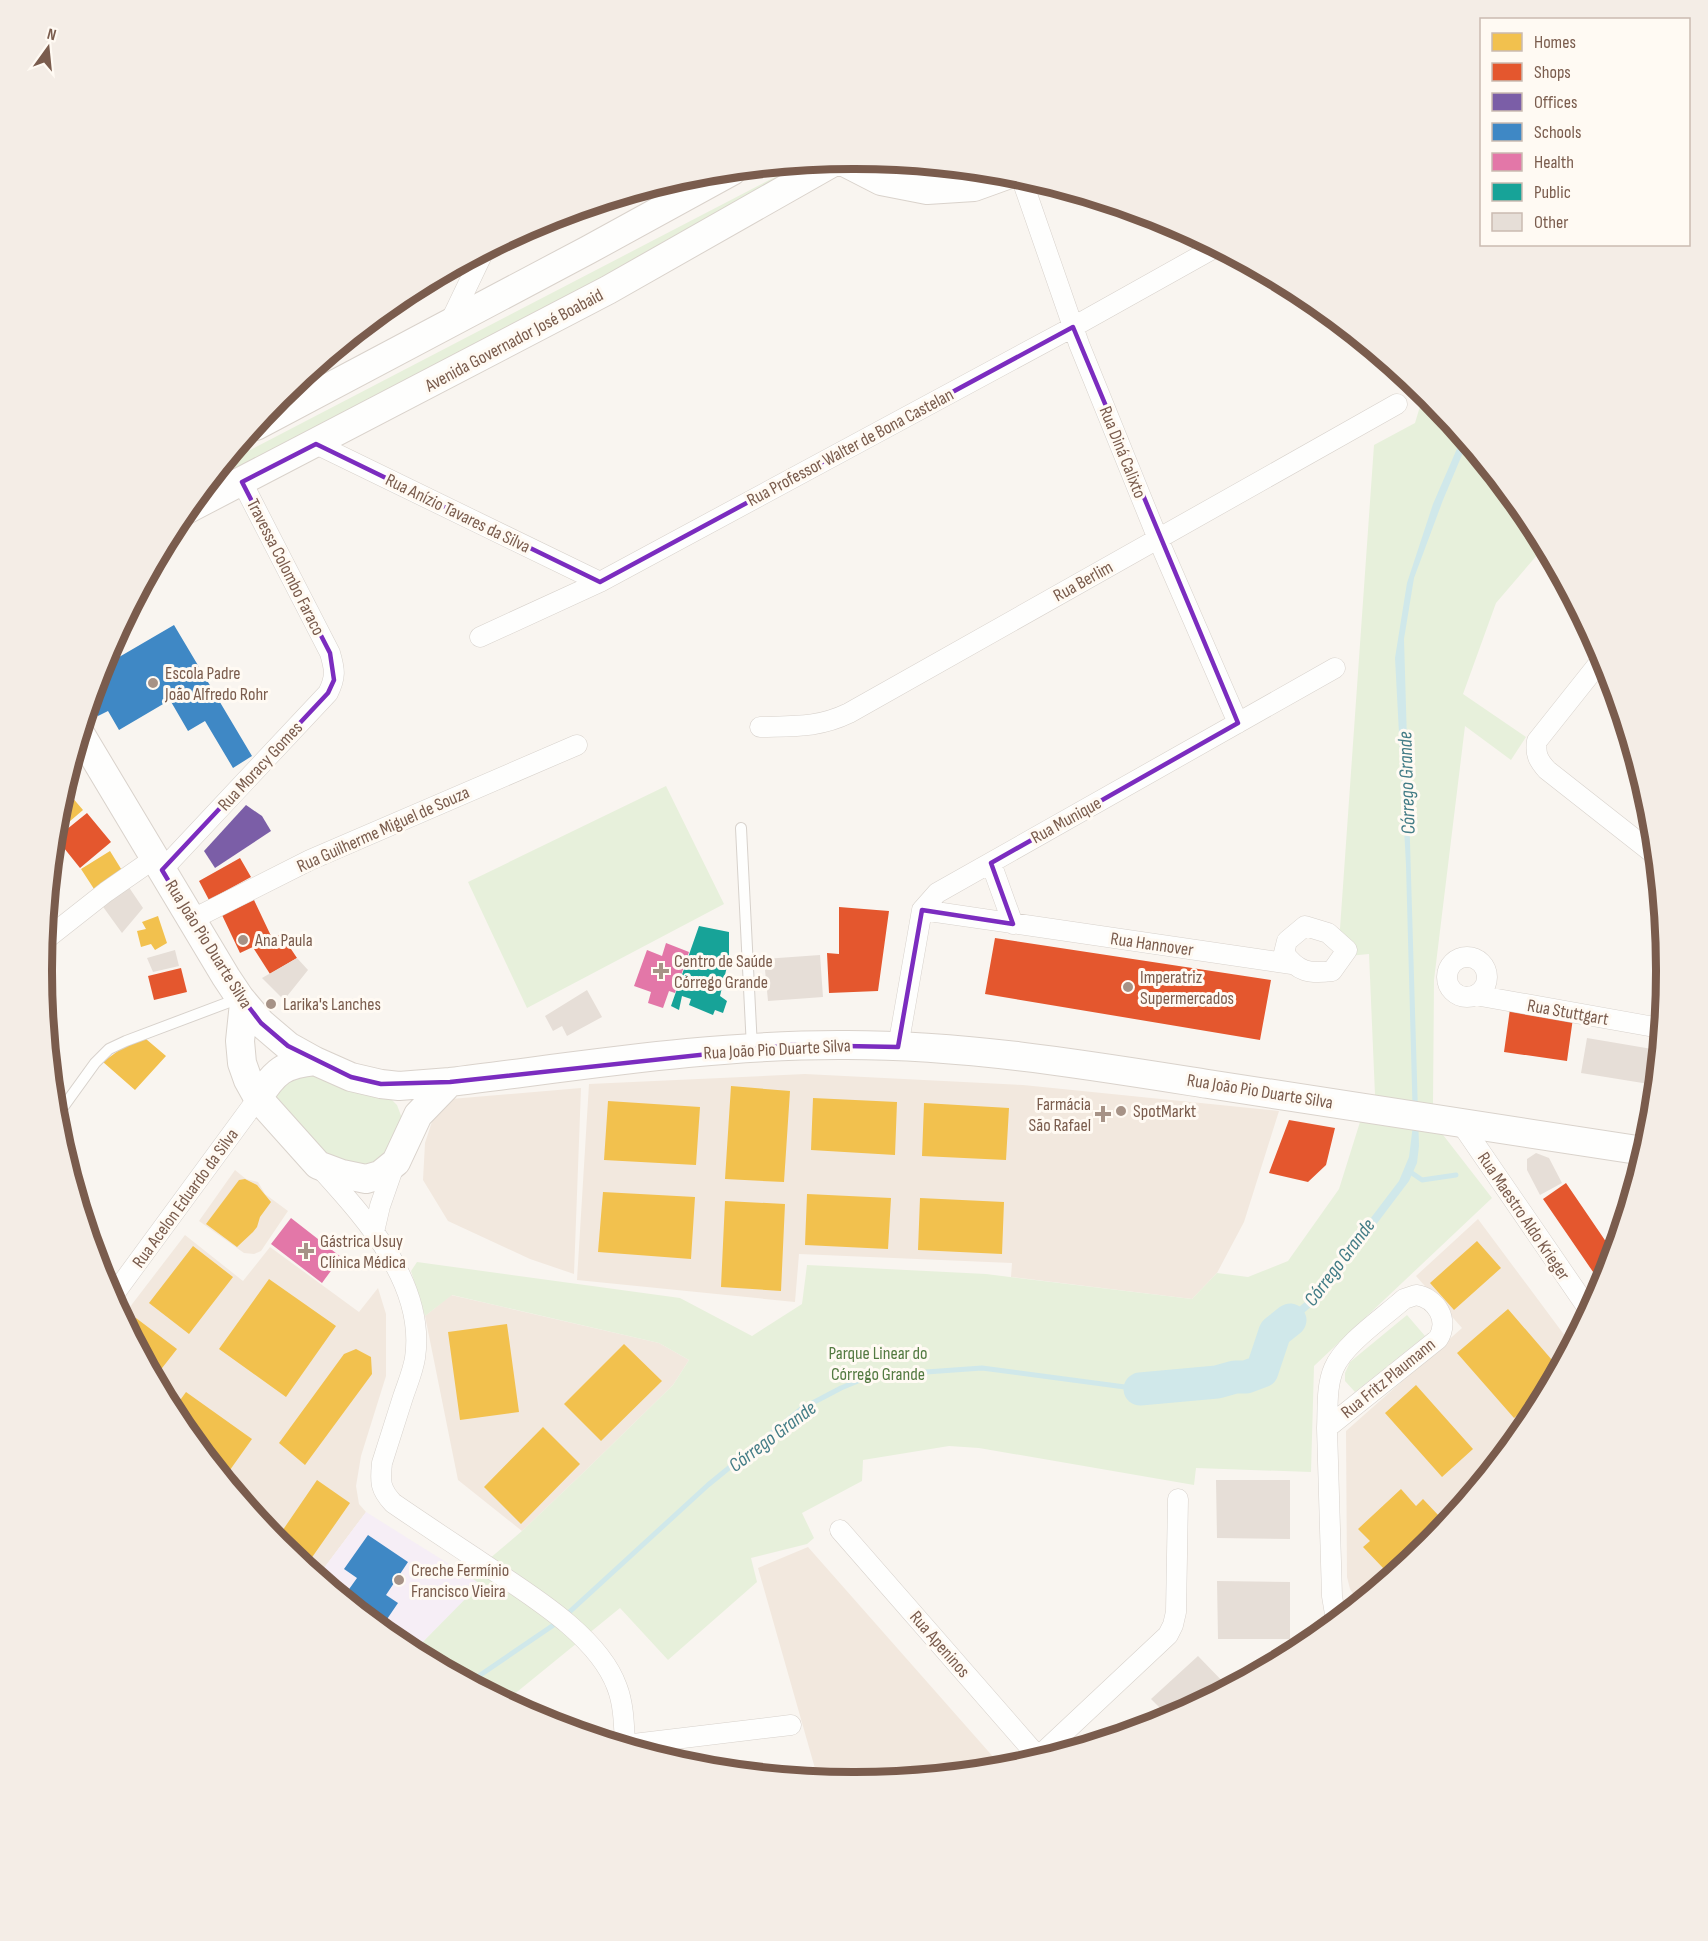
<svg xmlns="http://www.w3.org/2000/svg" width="1708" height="1941" viewBox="0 0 1708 1941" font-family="'Sofia Sans Condensed',sans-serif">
	<rect width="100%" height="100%" fill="#f9f5f0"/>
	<path fill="#f2e8de" d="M805,1074L1023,1085L1279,1111L1244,1222L1217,1273L1192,1299L1011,1277L1012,1263L799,1254L795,1302L577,1280L589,1084Z
		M581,1088L574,1274L530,1259L448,1221L423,1180L425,1143L439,1100Z
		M235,1170L246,1179L258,1182L265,1194L288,1211L261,1251L254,1254L244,1253L199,1221Z
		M1478,1219L1571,1344L1529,1422L1439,1532L1403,1566L1361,1600L1356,1598L1350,1589L1347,1577L1346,1431L1462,1328L1416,1276Z
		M185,1235L243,1281L270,1247L359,1312L378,1288L386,1314V1376L361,1456L356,1486L359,1504L366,1512L318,1576L280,1544L179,1421L123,1316Z
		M451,1295L659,1343L689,1360L673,1385L586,1470L522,1531L458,1480L425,1316Z
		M808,1547L1003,1768L854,1782L818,1779L758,1568Z"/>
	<path fill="#f6eef6" d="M366,1512L481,1584L414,1651L403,1645L318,1576Z"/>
	<path fill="#e7f0db" d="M800,164L806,172L205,488L225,463Z
		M1424,393L1529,520L1544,547L1496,603L1463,694L1526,737L1511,760L1465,726L1434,980L1433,1105L1375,1095L1369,954L1338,957L1374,445L1415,423Z
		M666,786L724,904L527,1008L468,882Z
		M314,1066L382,1090L397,1105L406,1129L390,1158L367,1172L322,1160L265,1098L280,1078Z
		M1360,1122L1440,1131L1492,1198L1314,1366L1311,1472L1196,1468L1194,1485L979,1448L949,1446L863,1460L862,1481L802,1513L814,1538L807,1544L751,1558L757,1582L668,1660L620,1608L506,1701L414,1651L480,1584L469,1576L522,1531L586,1470L673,1385L689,1360L659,1343L452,1295L425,1316L411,1271L417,1262L680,1298L752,1336L802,1304L807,1265L986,1274L1192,1299L1217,1273L1248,1277L1288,1261L1339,1189Z
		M1407,1315L1425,1336L1355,1392L1345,1381V1373L1350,1362Z"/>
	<path fill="#d0e8ea" d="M1462,437L1467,443L1443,500L1414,578L1404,639L1419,1146L1417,1163L1409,1181L1319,1300L1279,1334L1276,1341L1258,1369L1231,1383L1139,1396L1140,1389L1235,1377L1254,1367L1272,1329L1310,1298L1399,1181L1409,1157L1413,1125L1406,865L1395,658L1407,583L1433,504Z"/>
	<path fill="#f2c14e" d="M65,789L83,810L55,834L58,812Z
		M110,851L123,872L94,889L81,869Z
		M158,916L167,943L155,950L151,944L141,947L137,931L146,929L142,922Z
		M146,1039L166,1056L135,1090L103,1062L122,1048Z
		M731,1086L790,1091L784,1182L725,1179Z
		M813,1098L897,1102L895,1155L811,1150Z
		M608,1101L700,1107L696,1165L604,1160Z
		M924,1103L1009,1108L1006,1160L922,1156Z
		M245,1179L257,1185L271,1202L260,1217L257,1227L253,1232L237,1247L206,1224L239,1180Z
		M603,1192L695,1197L691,1259L598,1252Z
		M807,1194L891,1198L888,1249L805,1245Z
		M920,1198L1004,1202L1002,1254L918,1250Z
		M725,1201L785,1204L781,1291L721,1287Z
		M1477,1241L1501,1268L1454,1310L1430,1283Z
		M193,1246L233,1277L189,1334L149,1303Z
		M269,1279L336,1326L286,1397L219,1349Z
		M1508,1309L1558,1367L1546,1391L1514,1418L1457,1353Z
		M136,1318L177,1349L155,1377L129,1328Z
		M507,1324L519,1412L460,1420L448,1332Z
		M624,1344L662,1381L601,1441L564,1404Z
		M356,1349L371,1357L372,1374L305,1465L279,1443L344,1354Z
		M1416,1385L1473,1449L1442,1477L1385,1413Z
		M186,1392L252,1439L225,1477L179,1421L173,1410Z
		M543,1427L580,1464L521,1524L484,1487Z
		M317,1480L350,1503L306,1566L276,1540Z
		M1401,1489L1416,1506L1423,1499L1440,1517L1384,1569L1363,1547L1370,1541L1358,1529Z"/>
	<path fill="#e4572e" d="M87,813L111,842L80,868L56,838Z
		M240,858L251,877L209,900L199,881Z
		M254,900L272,938L240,953L222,915Z
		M839,907L889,911L878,991L829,993L827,953L839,954Z
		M281,934L297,958L270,974L254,949Z
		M995,938L1271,980L1260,1040L985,994Z
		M181,968L187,992L154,1000L148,976Z
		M1510,1009L1573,1018L1567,1061L1504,1052Z
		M1289,1120L1335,1128L1326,1165L1308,1182L1269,1173Z
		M1628,1175L1636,1176L1623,1221L1620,1218Z
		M1566,1183L1613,1252L1602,1285L1543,1199Z"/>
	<path fill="#7b5ea7" d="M246,805L262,816L271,831L215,868L204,851Z"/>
	<path fill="#3f88c5" d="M174,625L252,756L233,768L205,721L188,731L170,700L119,730L108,711L98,716L91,703L102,667Z
		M368,1535L408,1562L386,1595L398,1603L381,1628L330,1586L333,1583L347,1592L357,1578L344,1569Z"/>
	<path fill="#e377a8" d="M666,943L689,952L675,993L669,991L663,1008L648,1003L651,992L634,986L647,950L662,956Z
		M291,1218L341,1257L322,1283L271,1244Z"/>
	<path fill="#17a398" d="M699,926L729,932V958L720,996L727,1001L723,1013L715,1010L713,1015L689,1005L691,999L682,996L679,1010L671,1006Z"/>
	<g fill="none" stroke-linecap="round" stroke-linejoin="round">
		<path stroke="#d0e8ea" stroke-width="5" d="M1409,1171L1422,1180L1456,1175
			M565,1616L708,1485L801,1409L841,1388L870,1376L982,1368L1140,1389
			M470,1682L558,1622"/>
		<path stroke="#d0e8ea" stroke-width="33" d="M1140,1389L1217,1382L1235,1377H1246L1262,1371L1275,1332L1290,1320"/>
	</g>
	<path fill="#e6ded7" d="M126,883L143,908L122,933L101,904Z
		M175,950L179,966L153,972L147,958Z
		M820,955L823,997L768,1001L764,959Z
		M297,958L308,970L284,1000L262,978Z
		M587,990L602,1017L567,1036L562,1026L553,1031L545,1016Z
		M1587,1038L1658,1050L1655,1085L1581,1073Z
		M1536,1153L1549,1158L1562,1183L1540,1195L1527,1170V1159Z
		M1216,1480H1290V1539L1217,1538Z
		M1217,1581L1290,1582V1639H1218Z
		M1198,1656L1228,1687L1170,1718L1151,1699Z
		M1134,1722L1140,1728L1122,1734Z"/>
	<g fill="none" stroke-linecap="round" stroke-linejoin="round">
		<defs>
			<path id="lane" d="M741,828L752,1048
				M56,1117L95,1063L109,1049L126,1041L240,998"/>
			<path id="street" d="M1021,177L1079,344L1158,539L1238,723
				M450,322L483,253
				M316,444L600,582
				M480,637L600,582L1073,327L1216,247
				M1603,658L1537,741C1535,754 1538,760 1547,770L1655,855
				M760,727C794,726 818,728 849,713L1397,404
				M991,863L1013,924
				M162,870L328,693C336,677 335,670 330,653L242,482
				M922,910L1292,964
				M191,920L310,860L577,745
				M1305,926L1328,933L1347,950L1332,971C1309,974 1298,972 1284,953L1287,941Z
				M45,940L106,892L155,858
				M1447 977a20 20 0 1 1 40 0a20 20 0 1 1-40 0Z
				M1475,995L1660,1028
				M898,1047L922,910L937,893L1335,668
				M1460,1122L1589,1310
				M320,1168C366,1219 426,1284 415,1358C413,1371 407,1385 403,1397C396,1419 389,1441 382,1463C380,1482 380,1489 393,1503C422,1523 451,1542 481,1562C525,1592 598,1634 617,1687C624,1705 624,1726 625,1746
				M374,1232L380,1206L395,1163
				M1416,1295C1436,1298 1450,1320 1438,1339L1327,1428C1328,1409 1326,1386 1334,1368C1344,1344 1384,1317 1404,1299Z
				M112,1297L258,1098
				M1327,1428L1332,1596L1336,1620
				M840,1530L1040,1759
				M625,1745L791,1725
				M1038,1757L1168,1635L1173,1625L1176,1612L1178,1499"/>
			<path id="secondary" d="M840,160L881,181L927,190L974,187L1010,174
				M256,426L588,250L732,171
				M186,510L608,290L837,160
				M81,735L226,977L240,998L261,1023L288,1046L315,1061L351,1077L381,1084L399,1086L450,1082C581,1066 715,1044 847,1045C968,1045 1088,1065 1208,1084C1353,1106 1498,1129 1644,1151
				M244,1003L240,1041L242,1063L248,1080L258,1098L318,1165L342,1174L366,1179L380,1175L396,1162L418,1115L450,1082
				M258,1098C275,1071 284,1064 315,1061"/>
		</defs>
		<use href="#lane" stroke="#d7d1cb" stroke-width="12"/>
		<use href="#street" stroke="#d7d1cb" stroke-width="21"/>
		<use href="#secondary" stroke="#d9d2cb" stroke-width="30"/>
		<use href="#lane" stroke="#fefefd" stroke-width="10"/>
		<use href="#street" stroke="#fefefd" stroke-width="20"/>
		<use href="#secondary" stroke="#fefefd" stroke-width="28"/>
	</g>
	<path fill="none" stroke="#7b2cbf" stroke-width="4.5" stroke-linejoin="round" d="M1073,327L1238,723L991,863L1013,924L922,910L898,1047L792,1045L450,1082L381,1084L351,1077L288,1046L261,1023L226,977L162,870L328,693L334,680L330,653L242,482L316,444L600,582Z"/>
	<g fill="#a69286" stroke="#fffaf3" stroke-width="2">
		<circle cx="153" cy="683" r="6"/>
		<circle cx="243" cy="940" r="6"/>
		<path d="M658 962h6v6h6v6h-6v6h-6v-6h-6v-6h6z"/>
		<circle cx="1128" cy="987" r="6"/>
		<circle cx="271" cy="1004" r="6"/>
		<circle cx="1121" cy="1111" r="6"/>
		<path d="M1100 1105h6v6h6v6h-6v6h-6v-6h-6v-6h6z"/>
		<path d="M303 1242h6v6h6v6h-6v6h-6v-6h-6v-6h6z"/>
		<circle cx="399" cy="1580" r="6"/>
	</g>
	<g text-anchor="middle" stroke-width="6" stroke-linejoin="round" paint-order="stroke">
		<g font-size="18" fill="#7a5c4d" stroke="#fffaf3">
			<text transform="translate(514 340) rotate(-28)" y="6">Avenida Governador José Boabaid</text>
			<text transform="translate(850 447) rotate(-28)" y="6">Rua Professor Walter de Bona Castelan</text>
			<text transform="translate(1123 452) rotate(68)" y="6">Rua Diná Calixto</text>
			<text transform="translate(458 513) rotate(26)" y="6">Rua Anízio Tavares da Silva</text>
			<text transform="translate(286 567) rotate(63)" y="6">Travessa Colombo Faraco</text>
			<text transform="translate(1083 581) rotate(-29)" y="6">Rua Berlim</text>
			<text transform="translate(260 766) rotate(-47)" y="6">Rua Moracy Gomes</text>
			<text transform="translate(1066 820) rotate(-29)" y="6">Rua Munique</text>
			<text transform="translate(383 829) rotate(-24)" y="6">Rua Guilherme Miguel de Souza</text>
			<text transform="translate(209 944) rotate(58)" y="6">Rua João Pio Duarte Silva</text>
			<text transform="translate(1152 944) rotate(8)" y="6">Rua Hannover</text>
			<text transform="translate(1568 1012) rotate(10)" y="6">Rua Stuttgart</text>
			<text transform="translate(777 1049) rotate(-3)" y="6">Rua João Pio Duarte Silva</text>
			<text transform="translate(1260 1091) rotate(9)" y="6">Rua João Pio Duarte Silva</text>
			<text transform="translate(185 1198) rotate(-54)" y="6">Rua Acelon Eduardo da Silva</text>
			<text transform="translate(1524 1216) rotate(56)" y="6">Rua Maestro Aldo Krieger</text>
			<text transform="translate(1388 1378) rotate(-39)" y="6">Rua Fritz Plaumann</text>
			<text transform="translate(940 1644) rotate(49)" y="6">Rua Apeninos</text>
		</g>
		<g font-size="18" fill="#7a5c4d" stroke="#fffaf3" text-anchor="start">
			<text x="165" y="679">Escola Padre<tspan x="165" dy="21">João Alfredo Rohr</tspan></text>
			<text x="255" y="946">Ana Paula</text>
			<text x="674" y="967">Centro de Saúde<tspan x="674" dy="21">Córrego Grande</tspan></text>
			<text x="1140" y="983">Imperatriz<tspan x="1140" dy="21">Supermercados</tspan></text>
			<text x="283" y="1010">Larika's Lanches</text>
			<text x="1091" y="1110" text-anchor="end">Farmácia<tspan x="1091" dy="21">São Rafael</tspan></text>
			<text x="1133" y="1117">SpotMarkt</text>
			<text x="320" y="1247">Gástrica Usuy<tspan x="320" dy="21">Clínica Médica</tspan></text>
			<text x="411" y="1576">Creche Fermínio<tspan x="411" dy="21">Francisco Vieira</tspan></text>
		</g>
		<g font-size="18" fill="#537a41" stroke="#fffaf3">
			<text x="878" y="1359">Parque Linear do<tspan x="878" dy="21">Córrego Grande</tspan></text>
		</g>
		<g font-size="20" font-style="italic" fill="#437c86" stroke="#fffaf3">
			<text transform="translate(1406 783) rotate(-92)" y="7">Córrego Grande</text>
			<text transform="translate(1339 1262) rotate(-53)" y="7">Córrego Grande</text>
			<text transform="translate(772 1436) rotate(-37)" y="7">Córrego Grande</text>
		</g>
	</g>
	<path d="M0 0H1708V1941H0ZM853 169H855A801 801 0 0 1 1656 970V971A801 801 0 0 1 855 1772H853A801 801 0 0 1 52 971V970A801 801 0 0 1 853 169Z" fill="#f4ede6" fill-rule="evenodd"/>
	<path fill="none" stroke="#7a5c4d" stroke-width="8" d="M853 169H855A801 801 0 0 1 1656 970V971A801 801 0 0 1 855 1772H853A801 801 0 0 1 52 971V970A801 801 0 0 1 853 169Z"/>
	<rect x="1480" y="18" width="210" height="228" fill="#fffaf3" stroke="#cabbb1" stroke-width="1.5"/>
	<rect x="1492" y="33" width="30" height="18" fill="#f2c14e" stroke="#cabbb1" stroke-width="1.5"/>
	<text x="1534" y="48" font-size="18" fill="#7a5c4d">Homes</text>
	<rect x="1492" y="63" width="30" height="18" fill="#e4572e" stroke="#cabbb1" stroke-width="1.5"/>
	<text x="1534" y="78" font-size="18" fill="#7a5c4d">Shops</text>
	<rect x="1492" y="93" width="30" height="18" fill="#7b5ea7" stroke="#cabbb1" stroke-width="1.5"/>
	<text x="1534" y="108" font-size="18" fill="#7a5c4d">Offices</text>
	<rect x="1492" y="123" width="30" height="18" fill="#3f88c5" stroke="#cabbb1" stroke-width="1.5"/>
	<text x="1534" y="138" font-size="18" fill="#7a5c4d">Schools</text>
	<rect x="1492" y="153" width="30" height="18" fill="#e377a8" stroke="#cabbb1" stroke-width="1.5"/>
	<text x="1534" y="168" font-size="18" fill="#7a5c4d">Health</text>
	<rect x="1492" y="183" width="30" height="18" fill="#17a398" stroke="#cabbb1" stroke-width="1.5"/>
	<text x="1534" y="198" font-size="18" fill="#7a5c4d">Public</text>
	<rect x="1492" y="213" width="30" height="18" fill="#e6ded7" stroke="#cabbb1" stroke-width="1.5"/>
	<text x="1534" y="228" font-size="18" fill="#7a5c4d">Other</text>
	<g transform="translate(48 48) rotate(15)" stroke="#fffaf3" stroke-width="4.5" paint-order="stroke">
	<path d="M0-4.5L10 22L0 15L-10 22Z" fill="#7a5c4d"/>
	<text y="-9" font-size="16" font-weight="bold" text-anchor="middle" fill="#7a5c4d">N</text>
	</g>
</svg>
